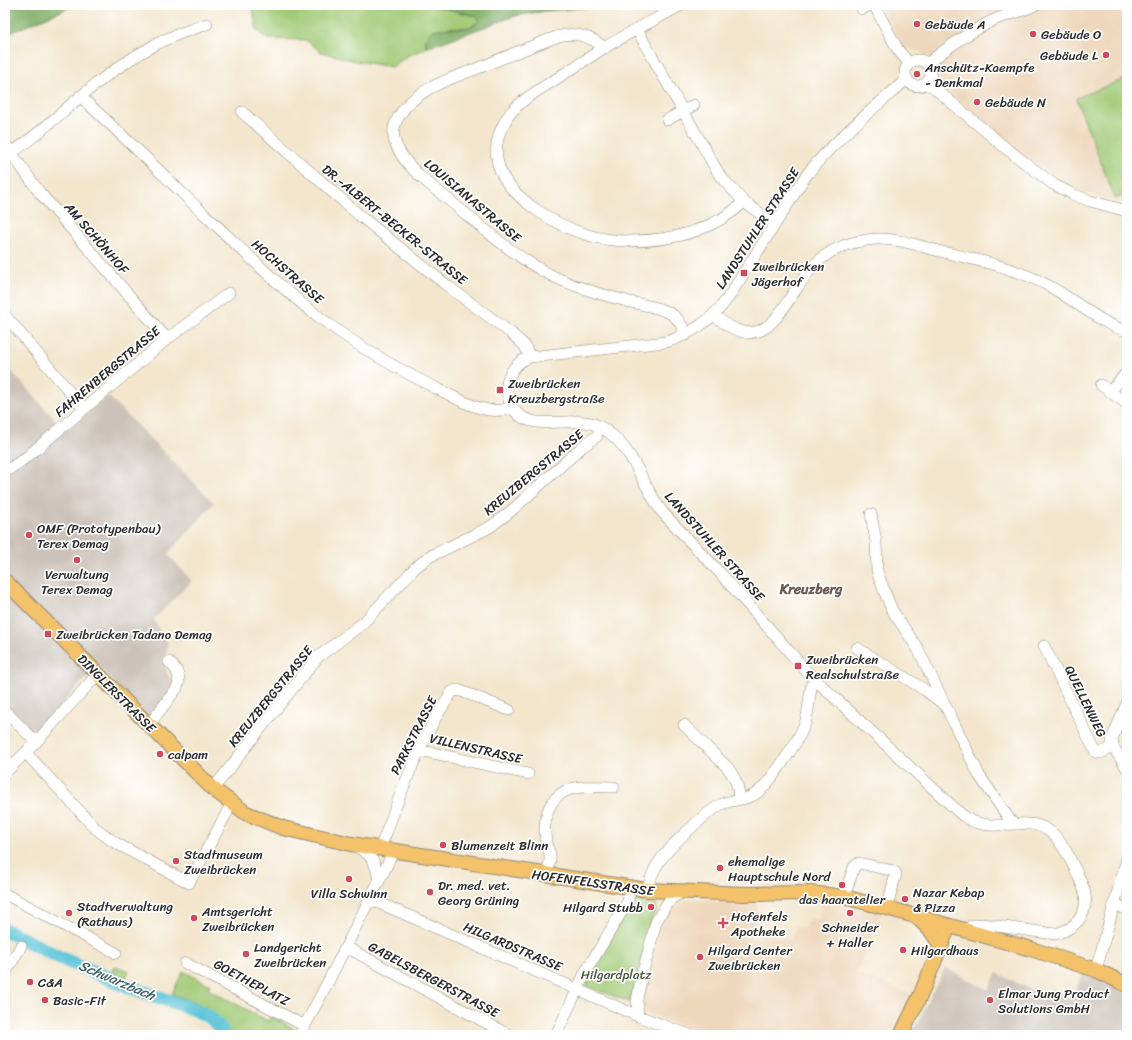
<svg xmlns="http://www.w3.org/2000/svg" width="1132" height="1040" viewBox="0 0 1132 1040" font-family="Sriracha,sans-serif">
	<rect width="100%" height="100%" fill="#fff"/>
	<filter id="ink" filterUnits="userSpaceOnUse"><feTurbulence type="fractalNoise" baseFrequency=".025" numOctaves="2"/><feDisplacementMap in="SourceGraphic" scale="8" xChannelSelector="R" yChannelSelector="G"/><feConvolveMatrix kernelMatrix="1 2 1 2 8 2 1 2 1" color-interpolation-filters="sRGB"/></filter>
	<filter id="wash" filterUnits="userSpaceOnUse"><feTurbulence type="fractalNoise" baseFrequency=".012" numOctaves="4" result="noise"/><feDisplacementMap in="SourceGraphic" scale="16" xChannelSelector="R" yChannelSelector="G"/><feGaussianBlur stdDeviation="0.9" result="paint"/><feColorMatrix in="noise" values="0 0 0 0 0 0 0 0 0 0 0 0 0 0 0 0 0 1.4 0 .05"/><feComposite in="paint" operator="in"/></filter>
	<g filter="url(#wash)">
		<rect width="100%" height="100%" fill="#f3e6cd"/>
		<path fill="#eed7bb" d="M879,5H1127V198L1116,202L1096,197L1070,186L1028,159L992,131L969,111L940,81L936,69L921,52L904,47Z
			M686,899L758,904L756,930L790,941L796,926L804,929L807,922L811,919H820L821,899L849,903L881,912L857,973L911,994L891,1035H706L646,1013L642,1006L640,996L663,917L673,903Z"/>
		<path fill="#ccc2b9" d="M5,364L65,431L108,396L214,503L168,554L192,581L154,619L158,628L167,641V651L162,662L175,688L151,720L97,665L35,735L5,705Z
			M945,968L988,990L997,973L1045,997L1050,989L1071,999L1083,973L1099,978L1127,993V1035H911Z"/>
		<path fill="#a0ca76" stroke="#667a50" d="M252,5H430L476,16L479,20C470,32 458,25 446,29C439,31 432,35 426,38V48L409,55L392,67L356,61L321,52L306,40L268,39L257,31Z
			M1127,78V194L1115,199L1076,98Z
			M632,899L657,900L656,911L652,918L630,1002L586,986Z
			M114,966L129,971L126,978L111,972Z
			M183,971L210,985L208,989L268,1021L271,1016L294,1029L291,1035H231C218,1008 198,1003 172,994Z"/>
		<path fill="#80ae67" stroke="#566c49" d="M5,5H75L5,35Z
			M430,5H598L594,7L545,11L515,16L426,48V38L432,30L448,28H468L477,23L479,20L476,16Z"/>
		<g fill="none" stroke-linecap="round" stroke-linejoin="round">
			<path stroke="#5cc4d8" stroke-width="14" d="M5,930L61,958L132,988L196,1010L211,1018L221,1029L224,1035"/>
		</g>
	</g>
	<g filter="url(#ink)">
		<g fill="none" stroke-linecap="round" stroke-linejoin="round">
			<defs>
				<path id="minor" d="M681,5C656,19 631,32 607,46C590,57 573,68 556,79C539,90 518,101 507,118C497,134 493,152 500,170C511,199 559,227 588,235C601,239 616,241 629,241C671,241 713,231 744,202
					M874,5L898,50L909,63
					M862,9L869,5
					M637,30L720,176L744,202L775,224
					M605,48C590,36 577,32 559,36C534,45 510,55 486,65C457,77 416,87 399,116C394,124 392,133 395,142C404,168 435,188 455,205C490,234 524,265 566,282C587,291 608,296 630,302C643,305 661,307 673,315C680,320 683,328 686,335
					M905 73a13 13 0 1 1 26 0a13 13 0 1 1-26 0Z
					M927,64C948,47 969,32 994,20C1008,14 1022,12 1035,5
					M907,79C873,109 832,142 805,177L728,298C712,320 692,334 666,342L530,357C521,360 513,367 509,377C505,386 507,394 510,403C523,433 561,419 585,422C595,423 604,428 612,435C636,455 644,489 663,513L721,574L809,674L962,815C967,818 972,822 978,823C1004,831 1032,813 1054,835C1064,845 1069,857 1075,869C1081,882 1089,895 1084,910C1080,923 1068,931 1055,934L982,924L971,926L966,931
					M927,82L1008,150L1053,184L1072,194L1090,201L1127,211
					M80,96C122,135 164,175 205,215C245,252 283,291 327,323C363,350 403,372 444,392C461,401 494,419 511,406
					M242,112L359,215L445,284L511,333L525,346L530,357
					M667,120L694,105
					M5,144L40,193L167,339
					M11,153C36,137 57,116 80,97C101,79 129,59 153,46C170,36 189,30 207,24
					M5,315L84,409
					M714,315C769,363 781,302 812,268C826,251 846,243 867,240C891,236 916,245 939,251C977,260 1017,268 1051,287C1074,300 1103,325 1127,331
					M1101,385L1127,404
					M1110,392L1127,372
					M5,472L28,456L167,339L229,293
					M871,514L876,542L877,571L885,593L892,610L918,649L979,775L1012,823
					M1044,646L1095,751L1097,753H1101L1113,747
					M857,648L925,690L942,703
					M1127,703L1112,739L1113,747L1127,768
					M5,711L36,742
					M149,725L177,688C181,677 178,670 169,662
					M684,725L728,768C735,778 739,786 739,799
					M419,750L528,774
					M26,753L95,828L114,842L189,883L232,803
					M5,773L36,742L98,674
					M213,789L280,704L318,657L363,623L416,567L429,557L490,527L511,511L582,447L597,436
					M355,846C372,855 376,862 379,881
					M380,849L401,793L419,750L436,717L452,692L456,690L461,691L509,710
					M547,875C548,869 551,861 550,854C549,850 546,847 546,842C543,822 546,799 568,790C579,785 601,787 614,787
					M647,890C650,880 653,870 659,862C669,847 706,812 722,804C733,799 747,801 757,793C770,783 802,737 806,720C809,709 809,696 812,684L814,679
					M5,894L116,953
					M844,897L854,867L859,863L894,871L896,874L895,877L887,908
					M370,899L638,1016L689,1035
					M1114,903L1127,910
					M346,947L509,1035
					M185,963L305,1026
					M1096,970L1127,858
					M5,974L21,946
					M638,1016L637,1000L641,980L656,922L666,905L672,898L682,892
					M300,1035L330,978L388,863L393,851
					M556,1035L585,973L628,901L630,888"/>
				<path id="major" d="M5,581L213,789L246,813L283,828L351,844L647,890L745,894L811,893L844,897L887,908L1031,949L1096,970L1127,985
					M918,918L932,932L941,947
					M901,1035L920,996L949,926"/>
			</defs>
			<use href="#minor" stroke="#8f887c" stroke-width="12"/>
			<use href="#major" stroke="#8f887c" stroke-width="16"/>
			<use href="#minor" stroke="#fff" stroke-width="11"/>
			<use href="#major" stroke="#f3c26a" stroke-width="14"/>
		</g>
	</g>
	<g fill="#d1495b" stroke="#fff" stroke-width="1.5">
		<circle cx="917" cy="24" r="4"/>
		<circle cx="1033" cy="34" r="4"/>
		<circle cx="1106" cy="55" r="4"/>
		<circle cx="917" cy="74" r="4"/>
		<circle cx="977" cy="102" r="4"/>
		<rect x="740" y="269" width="8" height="8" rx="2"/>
		<rect x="496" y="386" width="8" height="8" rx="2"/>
		<circle cx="29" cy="535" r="4"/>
		<circle cx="77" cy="560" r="4"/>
		<rect x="44" y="630" width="8" height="8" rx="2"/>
		<rect x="794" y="662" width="8" height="8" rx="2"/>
		<circle cx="160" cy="754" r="4"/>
		<circle cx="443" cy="845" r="4"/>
		<circle cx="176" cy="861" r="4"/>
		<circle cx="720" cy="868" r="4"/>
		<circle cx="349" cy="879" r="4"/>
		<circle cx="842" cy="885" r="4"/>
		<circle cx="430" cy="892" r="4"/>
		<circle cx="905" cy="899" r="4"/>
		<circle cx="651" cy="907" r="4"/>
		<circle cx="69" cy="913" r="4"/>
		<circle cx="850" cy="913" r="4"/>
		<circle cx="194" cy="918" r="4"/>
		<path d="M721 917h4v4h4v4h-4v4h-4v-4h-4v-4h4z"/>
		<circle cx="903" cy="950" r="4"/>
		<circle cx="246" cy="954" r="4"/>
		<circle cx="700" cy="957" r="4"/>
		<circle cx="30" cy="982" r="4"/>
		<circle cx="45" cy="1000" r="4"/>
		<circle cx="990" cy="1000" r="4"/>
	</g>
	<g text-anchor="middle" stroke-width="3.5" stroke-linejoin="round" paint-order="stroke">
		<g font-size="13" fill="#2b2b2b" stroke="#fff" text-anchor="start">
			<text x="925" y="29">Gebäude A</text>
			<text x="1041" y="39">Gebäude O</text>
			<text x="1098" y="60" text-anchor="end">Gebäude L</text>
			<text x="925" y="72">Anschütz-Kaempfe<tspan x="925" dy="15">- Denkmal</tspan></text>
			<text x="985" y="107">Gebäude N</text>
			<text x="752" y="271">Zweibrücken<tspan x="752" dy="15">Jägerhof</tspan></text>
			<text x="508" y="388">Zweibrücken<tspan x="508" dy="15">Kreuzbergstraße</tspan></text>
			<text x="37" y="533">OMF (Prototypenbau)<tspan x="37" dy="15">Terex Demag</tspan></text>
			<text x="77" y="579" text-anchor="middle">Verwaltung<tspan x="77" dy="15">Terex Demag</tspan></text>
			<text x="56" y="639">Zweibrücken Tadano Demag</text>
			<text x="806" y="664">Zweibrücken<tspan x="806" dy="15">Realschulstraße</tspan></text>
			<text x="168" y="759">calpam</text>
			<text x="451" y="850">Blumenzeit Blinn</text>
			<text x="184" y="859">Stadtmuseum<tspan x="184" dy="15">Zweibrücken</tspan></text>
			<text x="728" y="866">ehemalige<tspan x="728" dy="15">Hauptschule Nord</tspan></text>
			<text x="438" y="890">Dr. med. vet.<tspan x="438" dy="15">Georg Grüning</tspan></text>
			<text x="913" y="897">Nazar Kebap<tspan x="913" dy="15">&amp; Pizza</tspan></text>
			<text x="349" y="898" text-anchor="middle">Villa Schwinn</text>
			<text x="842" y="904" text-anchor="middle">das haaratelier</text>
			<text x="77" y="911">Stadtverwaltung<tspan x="77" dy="15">(Rathaus)</tspan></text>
			<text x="643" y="912" text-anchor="end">Hilgard Stubb</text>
			<text x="202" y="916">Amtsgericht<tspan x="202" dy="15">Zweibrücken</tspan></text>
			<text x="731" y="921">Hofenfels<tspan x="731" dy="15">Apotheke</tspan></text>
			<text x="850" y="932" text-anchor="middle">Schneider<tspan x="850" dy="15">+ Haller</tspan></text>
			<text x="254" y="952">Landgericht<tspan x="254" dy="15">Zweibrücken</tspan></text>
			<text x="708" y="955">Hilgard Center<tspan x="708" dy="15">Zweibrücken</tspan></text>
			<text x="911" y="955">Hilgardhaus</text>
			<text x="38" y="987">C&amp;A</text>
			<text x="998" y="998">Elmar Jung Product<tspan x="998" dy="15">Solutions GmbH</tspan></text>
			<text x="53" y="1005">Basic-Fit</text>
		</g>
		<g font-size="13" fill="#2b2b2b" stroke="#fff">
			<text transform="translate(473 200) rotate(40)" y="5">LOUISIANASTRASSE</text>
			<text transform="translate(395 224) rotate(39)" y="5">DR.-ALBERT-BECKER-STRASSE</text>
			<text transform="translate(757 228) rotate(-57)" y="5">LANDSTUHLER STRASSE</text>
			<text transform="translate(97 238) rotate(49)" y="5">AM SCHÖNHOF</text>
			<text transform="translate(288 271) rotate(41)" y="5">HOCHSTRASSE</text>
			<text transform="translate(107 371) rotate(-40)" y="5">FAHRENBERGSTRASSE</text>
			<text transform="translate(533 472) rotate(-40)" y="5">KREUZBERGSTRASSE</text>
			<text transform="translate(715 546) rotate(48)" y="5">LANDSTUHLER STRASSE</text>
			<text transform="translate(117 693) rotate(45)" y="5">DINGLERSTRASSE</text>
			<text transform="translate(270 696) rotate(-51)" y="5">KREUZBERGSTRASSE</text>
			<text transform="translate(1086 701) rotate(64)" y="5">QUELLENWEG</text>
			<text transform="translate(413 735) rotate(-63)" y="5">PARKSTRASSE</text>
			<text transform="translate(476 748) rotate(13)" y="5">VILLENSTRASSE</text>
			<text transform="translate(593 882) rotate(8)" y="5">HOFENFELSSTRASSE</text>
			<text transform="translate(513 946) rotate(23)" y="5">HILGARDSTRASSE</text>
			<text transform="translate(434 979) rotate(28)" y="5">GABELSBERGERSTRASSE</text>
			<text transform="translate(252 982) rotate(28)" y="5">GOETHEPLATZ</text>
		</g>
		<g font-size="13" fill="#4e5b42" stroke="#fff">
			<text x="616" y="979">Hilgardplatz</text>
		</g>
		<g font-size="14" font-weight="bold" fill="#6c5b55" stroke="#fff">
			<text x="811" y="594">Kreuzberg</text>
		</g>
		<g font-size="14" font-style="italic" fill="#3c6168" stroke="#fff">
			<text transform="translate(117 980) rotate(23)" y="5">Schwarzbach</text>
		</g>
	</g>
	<rect width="1132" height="1040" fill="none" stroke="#fff" stroke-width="20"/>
</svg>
